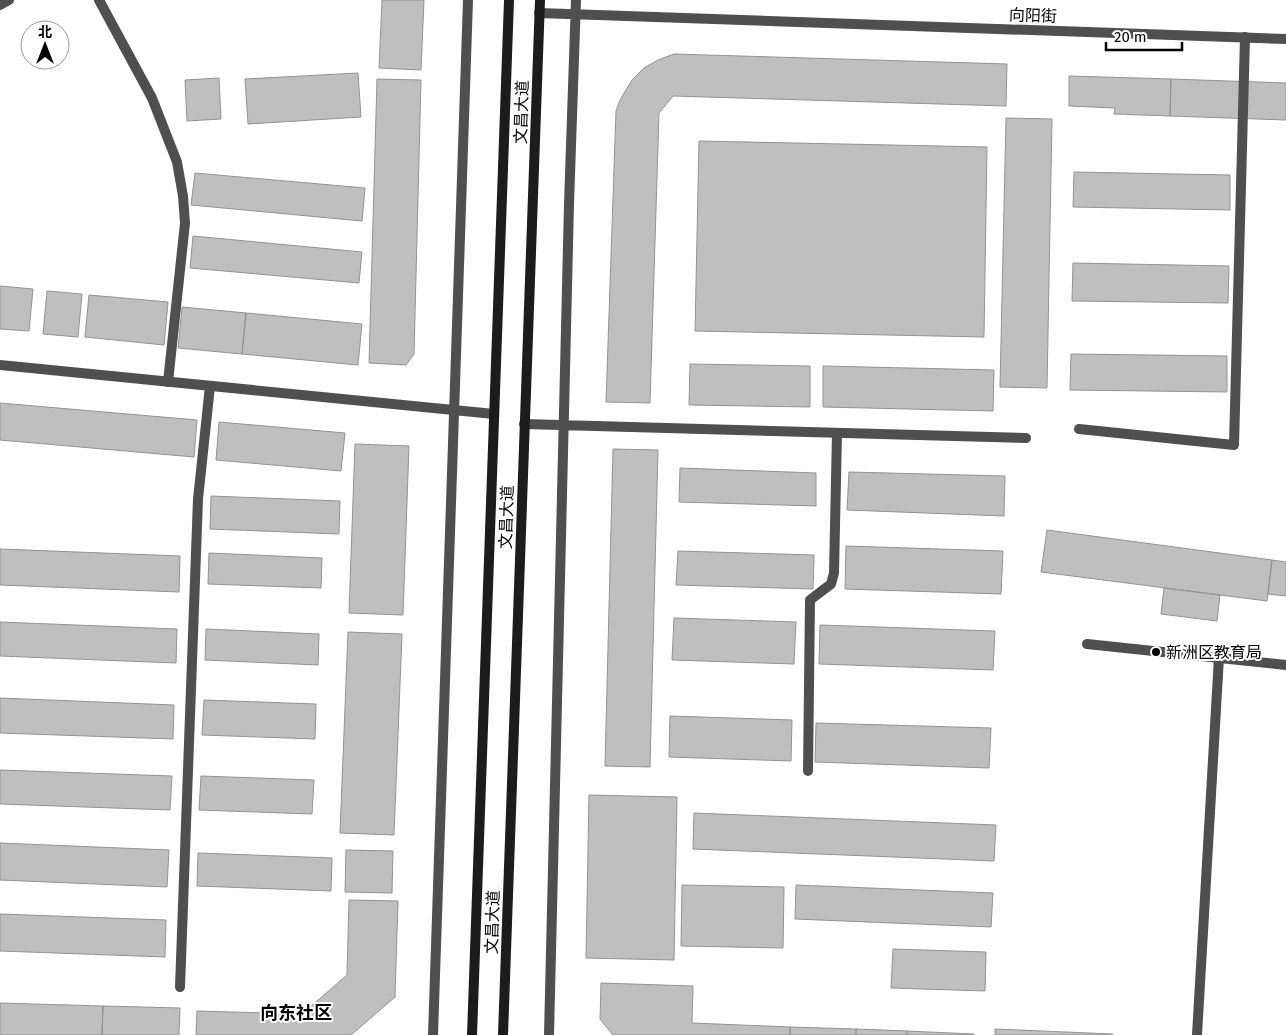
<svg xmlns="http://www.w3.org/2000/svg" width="1286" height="1035" viewBox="0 0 1286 1035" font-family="'Fira Sans','Noto Sans SC',sans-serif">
	<rect width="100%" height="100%" fill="#fff"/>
	<path fill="#bfbfbf" stroke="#939393" d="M382,0H424L421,70L379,68Z
		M674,54L1007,64L1006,106L673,96L659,113L650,403L606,402L616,111L620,100L632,80L644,68L658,60Z
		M358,73L361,117L248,124L245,79Z
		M1069,76L1171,79L1170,116L1114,114L1115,108L1069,106Z
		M219,78L221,119L187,121L185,80Z
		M377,79L421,80L414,354L406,365L369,363Z
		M1171,79L1286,83V120L1170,116Z
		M1006,118L1052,119L1047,388L1000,387Z
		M699,141L987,147L984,337L695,331Z
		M1074,172L1230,175V210L1073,207Z
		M195,173L365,188L362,221L191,205Z
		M193,236L362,252L359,283L190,268Z
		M1073,263L1229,266L1228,303L1072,301Z
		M0,286L33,289L29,331L0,329Z
		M47,291L82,294L78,337L43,334Z
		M89,295L168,302L164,345L85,337Z
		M182,307L246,313L242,354L178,348Z
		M246,313L362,324L358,365L242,354Z
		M1071,354L1227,356V392L1070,390Z
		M690,364L810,366V407L689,405Z
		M823,366L994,370L993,411L823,407Z
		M0,403L197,420L194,457L0,440Z
		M219,422L345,433L341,471L216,460Z
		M355,444L409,446L403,615L349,613Z
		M613,449L658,450L650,767L605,766Z
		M680,468L816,473V506L679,502Z
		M849,472L1005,476L1004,516L847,510Z
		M211,496L340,501L339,534L210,529Z
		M1047,530L1272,560L1267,601L1041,572Z
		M846,546L1003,551L1001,594L845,589Z
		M0,549L180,556L179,592L0,585Z
		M678,551L814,555L813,589L676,585Z
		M209,553L322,558L321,588L208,584Z
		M1272,560L1286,562V596L1268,594Z
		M1164,588L1220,595L1217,621L1161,614Z
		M674,618L796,622L794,664L672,660Z
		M0,622L177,629L176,663L0,656Z
		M820,625L995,631L993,670L819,664Z
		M206,629L319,634L318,665L205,660Z
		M348,632L402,634L394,835L340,833Z
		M0,698L174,705L173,739L0,733Z
		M204,700L316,704L315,739L202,735Z
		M670,716L792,720L791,761L669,757Z
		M816,723L991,728L989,768L815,762Z
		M0,770L172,776L170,810L0,804Z
		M201,776L314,780L312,814L199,810Z
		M589,795L677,797L674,960L586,958Z
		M694,813L996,825L994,861L693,849Z
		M0,843L169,850L167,887L0,880Z
		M346,850L393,851L392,893L345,892Z
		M198,853L332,858L331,891L197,886Z
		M682,885L784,887L783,948L681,946Z
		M796,885L993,893L991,927L795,919Z
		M349,900L398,901L395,997L351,1035H196L197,1011L302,1014L347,975Z
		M0,914L166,920L165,957L0,951Z
		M893,949L986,952L985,991L891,988Z
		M601,983L693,986L692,1023L790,1027V1035H613L600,1019Z
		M0,1003L103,1006L102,1035H0Z
		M103,1006L180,1008L179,1035H102Z
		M790,1027L856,1029V1035H790Z
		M856,1029L907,1031V1035H856Z
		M995,1029L1113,1034V1035H995Z
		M907,1031L974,1034V1035H907Z"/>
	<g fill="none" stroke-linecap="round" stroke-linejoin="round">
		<path stroke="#4f4f4f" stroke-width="10" d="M99,0L152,98L177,162L183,196L185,223L168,382
			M0,5L9,0
			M1079,429L1234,445L1245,37
			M1087,644L1286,665
			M808,771L810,600L831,584L834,573L837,433
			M180,987L198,499L210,386
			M1197,1035L1219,657"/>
		<path stroke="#4f4f4f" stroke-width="10" d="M539,13L1286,39
			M0,365L494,414
			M524,424L1026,438
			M433,1035L468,0
			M549,1035L569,204L576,0"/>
		<path stroke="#1c1c1c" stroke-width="10" d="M472,1035L509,0
			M503,1035L540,0"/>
	</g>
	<circle fill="#000" stroke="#fff" stroke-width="2" cx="1156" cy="652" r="5"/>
	<g text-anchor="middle" stroke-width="4" stroke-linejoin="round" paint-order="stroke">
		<g font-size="16" fill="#000" stroke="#fff">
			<text transform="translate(1033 15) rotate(2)" y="6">向阳街</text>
			<text transform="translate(521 112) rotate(-88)" y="6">文昌大道</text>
			<text transform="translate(506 517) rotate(-88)" y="6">文昌大道</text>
			<text transform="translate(492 922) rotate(-88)" y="6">文昌大道</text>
		</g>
		<g font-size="16" fill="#000" stroke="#fff" text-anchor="start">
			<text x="1166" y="658">新洲区教育局</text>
		</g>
		<g font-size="18" font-weight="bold" fill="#000" stroke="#fff">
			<text x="296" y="1019">向东社区</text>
		</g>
	</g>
	<g transform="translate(45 45)"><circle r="24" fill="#ffffff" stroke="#999999"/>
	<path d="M0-4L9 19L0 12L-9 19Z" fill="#000000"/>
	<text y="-8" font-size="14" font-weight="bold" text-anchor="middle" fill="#000000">北</text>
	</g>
	<path d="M1106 42v8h76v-8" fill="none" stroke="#000000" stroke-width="2.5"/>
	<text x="1114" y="42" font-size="15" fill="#000000" stroke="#ffffff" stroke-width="4" paint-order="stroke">20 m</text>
</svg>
